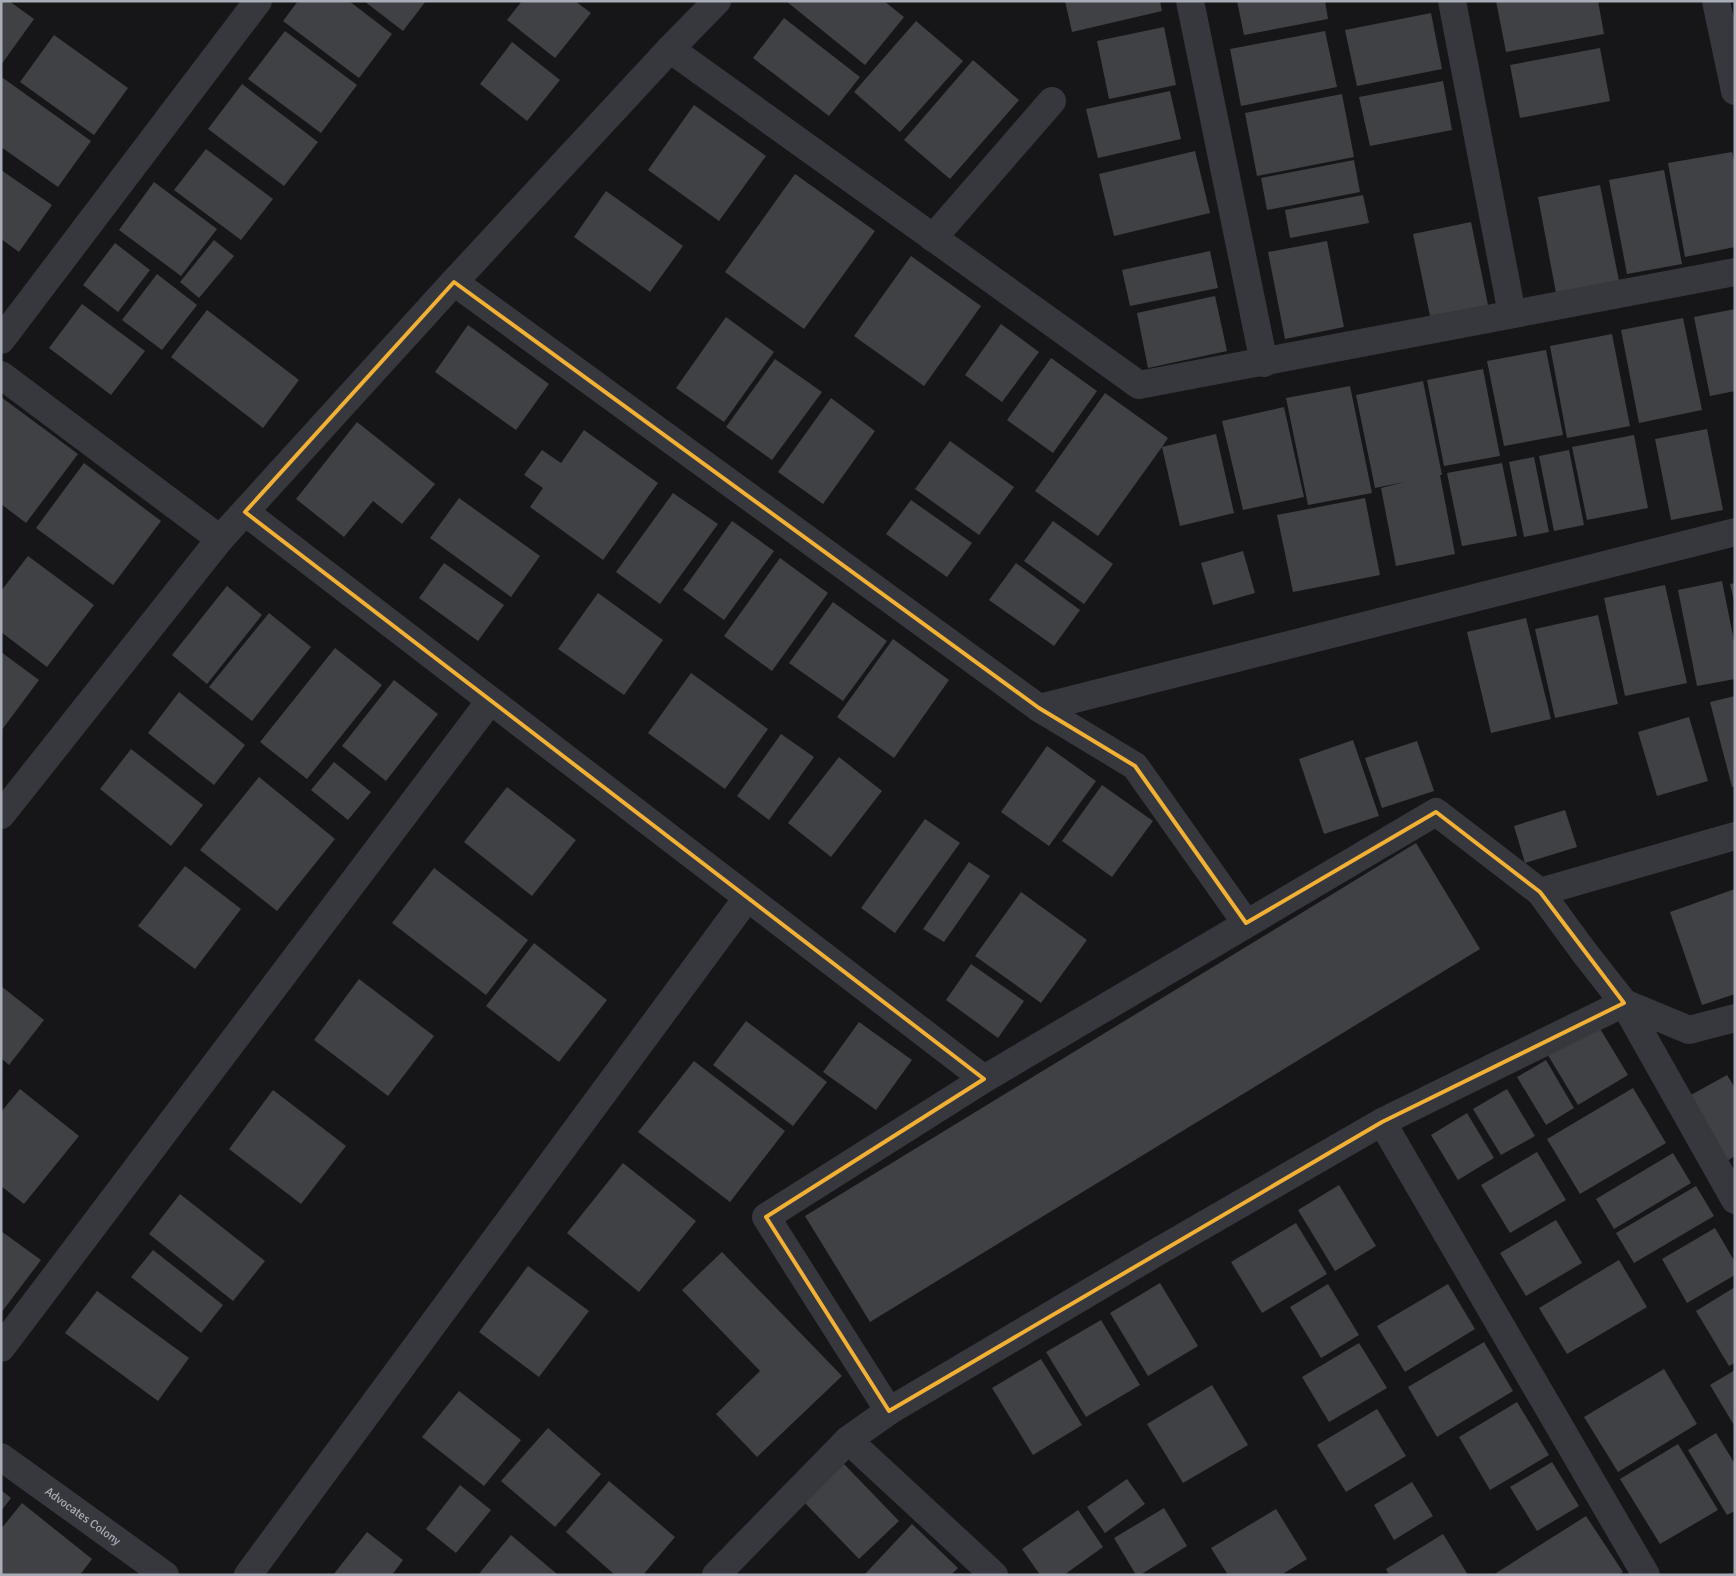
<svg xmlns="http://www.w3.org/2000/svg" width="1736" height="1576" viewBox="0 0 1736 1576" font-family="Signika,sans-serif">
	<rect width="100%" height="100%" fill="#161618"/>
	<path fill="#404145" d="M1,1H9L34,19L1,65Z
		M298,1H349L392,34L359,78L283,21Z
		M364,1H426L403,31Z
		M522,1H575L591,13L555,58L507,20Z
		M786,1H884L904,17L865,65Z
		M1065,1H1160L1162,11L1072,32Z
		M1237,1H1325L1328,19L1244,35Z
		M1496,1H1598L1604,34L1506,52Z
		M1431,13L1442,69L1357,86L1345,30Z
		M784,18L860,77L829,116L753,58Z
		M916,21L963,61L900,132L854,92Z
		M1164,27L1176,85L1109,99L1097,41Z
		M285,31L357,85L321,133L248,79Z
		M1325,31L1337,87L1241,106L1230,49Z
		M54,35L128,88L94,135L20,82Z
		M512,42L560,80L527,121L480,84Z
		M1600,48L1610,101L1520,118L1510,65Z
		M973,60L1019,100L950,179L904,140Z
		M3,78L91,141L58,187L1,147V80Z
		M1443,81L1452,130L1370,146L1359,97Z
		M242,84L318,142L284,186L208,129Z
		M1170,91L1181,139L1098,158L1086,109Z
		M1342,94L1354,157L1257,176L1245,113Z
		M694,105L766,156L719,221L648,170Z
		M206,149L273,199L241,240L174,190Z
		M1195,151L1210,213L1114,236L1099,174Z
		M1732,152L1735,163V247L1685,257L1668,163Z
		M1354,160L1360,192L1267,210L1261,178Z
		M1,170L52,205L19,252L1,239Z
		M1664,170L1682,264L1627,274L1609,180Z
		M795,174L875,231L804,329L725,272Z
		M154,182L217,229L181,276L119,230Z
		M1600,185L1619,281L1556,293L1538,197Z
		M606,191L683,246L650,292L574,237Z
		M1363,195L1369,223L1290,238L1285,210Z
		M1471,222L1488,305L1430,316L1413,234Z
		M214,240L234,256L199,298L180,282Z
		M1327,241L1344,327L1285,339L1268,252Z
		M115,243L150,270L118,312L83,285Z
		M1210,251L1218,288L1130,306L1122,270Z
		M911,256L981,306L924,386L854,336Z
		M157,274L197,305L162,350L122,320Z
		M1215,296L1227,351L1148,368L1137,313Z
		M82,304L145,351L111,395L49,348Z
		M1735,309V391L1710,396L1694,317Z
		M207,310L299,380L263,428L171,357Z
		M726,317L774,352L724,422L676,388Z
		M1683,318L1702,410L1639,423L1621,330Z
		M1001,324L1039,352L1002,402L965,375Z
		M468,325L549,384L516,430L435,372Z
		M1612,334L1630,426L1567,438L1550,346Z
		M1546,350L1563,435L1504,446L1487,361Z
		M1051,358L1097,391L1053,453L1007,420Z
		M775,359L822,392L772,460L726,427Z
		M1483,369L1500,456L1444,466L1427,380Z
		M1423,381L1442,475H1440L1455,554L1396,566L1381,488L1405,482L1375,488L1356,395Z
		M1350,386L1372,493L1308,505L1286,398Z
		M1105,393L1168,438L1162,447L1216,434L1234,513L1180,526L1162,447L1098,536L1035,491Z
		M1,397L78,454L26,523L1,504Z
		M831,398L875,431L823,504L778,472Z
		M1284,407L1304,497L1243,510L1222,421Z
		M357,422L435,484L402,524L373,501L344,537L296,499Z
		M1707,429L1723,510L1671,520L1655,439Z
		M584,430L658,483L603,560L530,507L543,488L524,475L542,450L561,463Z
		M1634,435L1648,508L1587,520L1572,447Z
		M950,441L1014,487L979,535L915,489Z
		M1569,450L1584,525L1554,531L1539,456Z
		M1534,457L1549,532L1524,537L1509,462Z
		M84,463L161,521L113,585L36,528Z
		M1502,463L1517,536L1462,546L1447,473Z
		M673,493L718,524L660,604L616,572Z
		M459,498L540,556L511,597L430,538Z
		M1365,498L1380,575L1293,592L1277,515Z
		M911,500L972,543L947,577L886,534Z
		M732,521L774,551L724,620L683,590Z
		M1053,521L1113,564L1084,604L1024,561Z
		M1243,551L1255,593L1213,605L1201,563Z
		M28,556L94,605L47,667L1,632V591Z
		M780,558L828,593L772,671L724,636Z
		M444,563L504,605L478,641L419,598Z
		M1016,563L1080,610L1054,646L989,600Z
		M1722,581L1735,646V679L1697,686L1678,590Z
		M1735,583V600L1734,601L1730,584Z
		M1665,585L1687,683L1625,696L1604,598Z
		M227,586L262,615L207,684L172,655Z
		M598,593L663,640L624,695L558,649Z
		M833,602L887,641L843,701L789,663Z
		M269,613L311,647L252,721L209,687Z
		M1598,615L1618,704L1555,718L1535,629Z
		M1526,618L1551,719L1491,733L1467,632Z
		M893,639L949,680L894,758L837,717Z
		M335,648L382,685L307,779L260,742Z
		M1,652L39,680L1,731Z
		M691,673L768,729L725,789L648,733Z
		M394,680L438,714L386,781L342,746Z
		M179,692L245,745L214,785L148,733Z
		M1735,696V786L1732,787L1710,702Z
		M1689,717L1708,781L1657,796L1638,732Z
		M781,734L814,757L769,820L737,796Z
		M1353,740L1379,816L1324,834L1299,759Z
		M1417,741L1434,791L1382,808L1365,758Z
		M1047,746L1096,781L1049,846L1001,812Z
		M131,749L203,805L171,846L100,789Z
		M839,757L882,791L831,857L788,823Z
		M334,762L371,792L348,820L311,790Z
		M259,777L335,839L277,911L200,850Z
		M1102,785L1153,821L1112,877L1062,841Z
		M507,787L576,840L532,896L464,842Z
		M1565,810L1577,847L1525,863L1514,826Z
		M925,819L960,843L895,933L861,908Z
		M1416,843L1480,949L870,1322L805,1216Z
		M969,862L990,876L944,942L923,929Z
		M185,866L241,909L195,969L138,926Z
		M434,868L528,940L486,995L392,923Z
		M1735,889V994L1702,1005L1670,912Z
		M1021,892L1087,940L1041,1003L975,956Z
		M534,943L607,1000L559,1062L486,1006Z
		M971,964L1024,1001L998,1038L946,1000Z
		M359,979L434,1036L388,1096L314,1040Z
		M1,986L44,1020L9,1065L1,1058Z
		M746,1021L827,1082L793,1126L713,1065Z
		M859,1022L912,1060L876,1110L823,1072Z
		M1596,1022L1628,1075L1578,1105L1546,1052Z
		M1546,1060L1574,1108L1546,1125L1517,1077Z
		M694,1061L785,1131L730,1202L638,1132Z
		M1727,1075L1735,1088V1156L1727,1161L1689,1096Z
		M1633,1088L1666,1143L1580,1194L1547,1139Z
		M20,1089L79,1136L24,1204L1,1186V1112Z
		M1507,1089L1535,1136L1501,1155L1473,1109Z
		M273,1090L346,1146L301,1204L229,1149Z
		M1467,1113L1494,1158L1458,1180L1431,1135Z
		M1537,1152L1566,1200L1510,1233L1481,1185Z
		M1673,1153L1691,1183L1614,1229L1596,1199Z
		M623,1163L696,1221L639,1292L567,1233Z
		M1339,1185L1376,1246L1335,1271L1298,1210Z
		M1696,1186L1714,1216L1634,1263L1616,1233Z
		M180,1194L265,1261L233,1301L149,1234Z
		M1556,1220L1582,1263L1526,1296L1500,1253Z
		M1296,1223L1327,1274L1262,1313L1231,1262Z
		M1715,1228L1735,1262V1275L1687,1303L1662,1259Z
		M1,1231L41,1260L1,1313Z
		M153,1250L223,1305L201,1333L131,1277Z
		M722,1252L842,1376L757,1457L716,1414L760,1371L682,1290Z
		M1619,1260L1647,1307L1567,1354L1539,1308Z
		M528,1266L589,1311L539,1377L479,1332Z
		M1160,1283L1198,1346L1148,1376L1110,1313Z
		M1328,1284L1359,1335L1321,1358L1290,1307Z
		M1448,1284L1475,1329L1405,1372L1377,1326Z
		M1735,1287V1363L1729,1366L1696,1311Z
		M97,1291L189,1358L158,1401L65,1333Z
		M1101,1320L1140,1385L1086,1417L1046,1352Z
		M1484,1342L1513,1391L1437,1437L1408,1387Z
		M1359,1343L1387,1388L1329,1422L1302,1377Z
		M1041,1359L1082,1425L1033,1455L992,1388Z
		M1664,1369L1697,1424L1618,1472L1584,1417Z
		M1735,1370V1427L1710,1385Z
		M1212,1385L1248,1445L1183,1483L1147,1424Z
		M459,1391L521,1440L484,1486L422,1437Z
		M1517,1402L1549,1455L1490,1490L1459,1437Z
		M1377,1409L1406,1456L1346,1492L1317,1445Z
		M548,1428L601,1474L555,1527L501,1481Z
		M1716,1433L1735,1464V1511L1727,1515L1688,1450Z
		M1678,1444L1718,1510L1660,1544L1620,1479Z
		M1552,1462L1579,1506L1537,1531L1510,1487Z
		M844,1464L899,1521L859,1559L804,1502Z
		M1127,1479L1145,1504L1105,1533L1087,1507Z
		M609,1481L675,1537L643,1575H615L566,1532Z
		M1412,1482L1433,1516L1394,1540L1374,1505Z
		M460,1485L491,1510L456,1553L426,1529Z
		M1,1490L11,1498L1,1511Z
		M22,1503L92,1559L80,1575H1V1529Z
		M1164,1508L1187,1546L1140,1575H1136L1114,1538Z
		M1276,1509L1307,1559L1281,1575H1228L1211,1548Z
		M1078,1510L1103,1547L1064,1575H1040L1022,1549Z
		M1586,1516L1623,1572L1619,1575H1493Z
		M912,1524L958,1568L951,1575H864Z
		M367,1532L403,1560L392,1575H333Z
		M1443,1534L1468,1575H1389L1386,1569Z
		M511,1535L558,1575H478Z"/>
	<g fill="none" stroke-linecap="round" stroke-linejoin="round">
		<g stroke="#37383d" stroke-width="28">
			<path d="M1190,1L1264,363"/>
			<path d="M1452,1L1512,314"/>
			<path d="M1716,1L1735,91"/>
			<path d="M670,49L1139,385L1735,272"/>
			<path d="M933,238L1052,101"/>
			<path d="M454,282L1039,708L1135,766L1246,923"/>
			<path d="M1,340L258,1"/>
			<path d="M1,375L220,539"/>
			<path d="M245,512L984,1079"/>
			<path d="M1039,708L1735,532"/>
			<path d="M1540,892L1735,836"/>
			<path d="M1382,1122L1646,1575"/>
			<path d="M1,1348L490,701"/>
			<path d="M889,1411L766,1217L984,1079L1436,812L1540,892L1584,952L1624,1003L1735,1200"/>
			<path d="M848,1440L994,1575"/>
			<path id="s1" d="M1,1457L165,1575"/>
			<path d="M248,1575L747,898"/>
			<path d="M716,1575L848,1440L889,1411L1152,1255L1382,1122L1624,1003L1689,1030L1735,1018"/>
		</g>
		<path stroke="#37383d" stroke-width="28" d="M1,815L220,539L454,282L670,49L717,1"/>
	</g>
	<path fill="none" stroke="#f2b134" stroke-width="4" stroke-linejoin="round" d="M454,282L1039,708L1135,766L1246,923L1436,812L1540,892L1624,1003L1382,1122L889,1411L766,1217L984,1079L245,512Z"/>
	<g text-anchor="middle" stroke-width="4.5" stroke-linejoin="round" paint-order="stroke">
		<g font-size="12" fill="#a8adb8" stroke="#111113">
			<text dy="4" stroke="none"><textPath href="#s1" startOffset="101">Advocates Colony</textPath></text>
		</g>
	</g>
	<rect width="1736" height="1576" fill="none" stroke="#a8adb8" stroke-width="5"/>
</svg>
